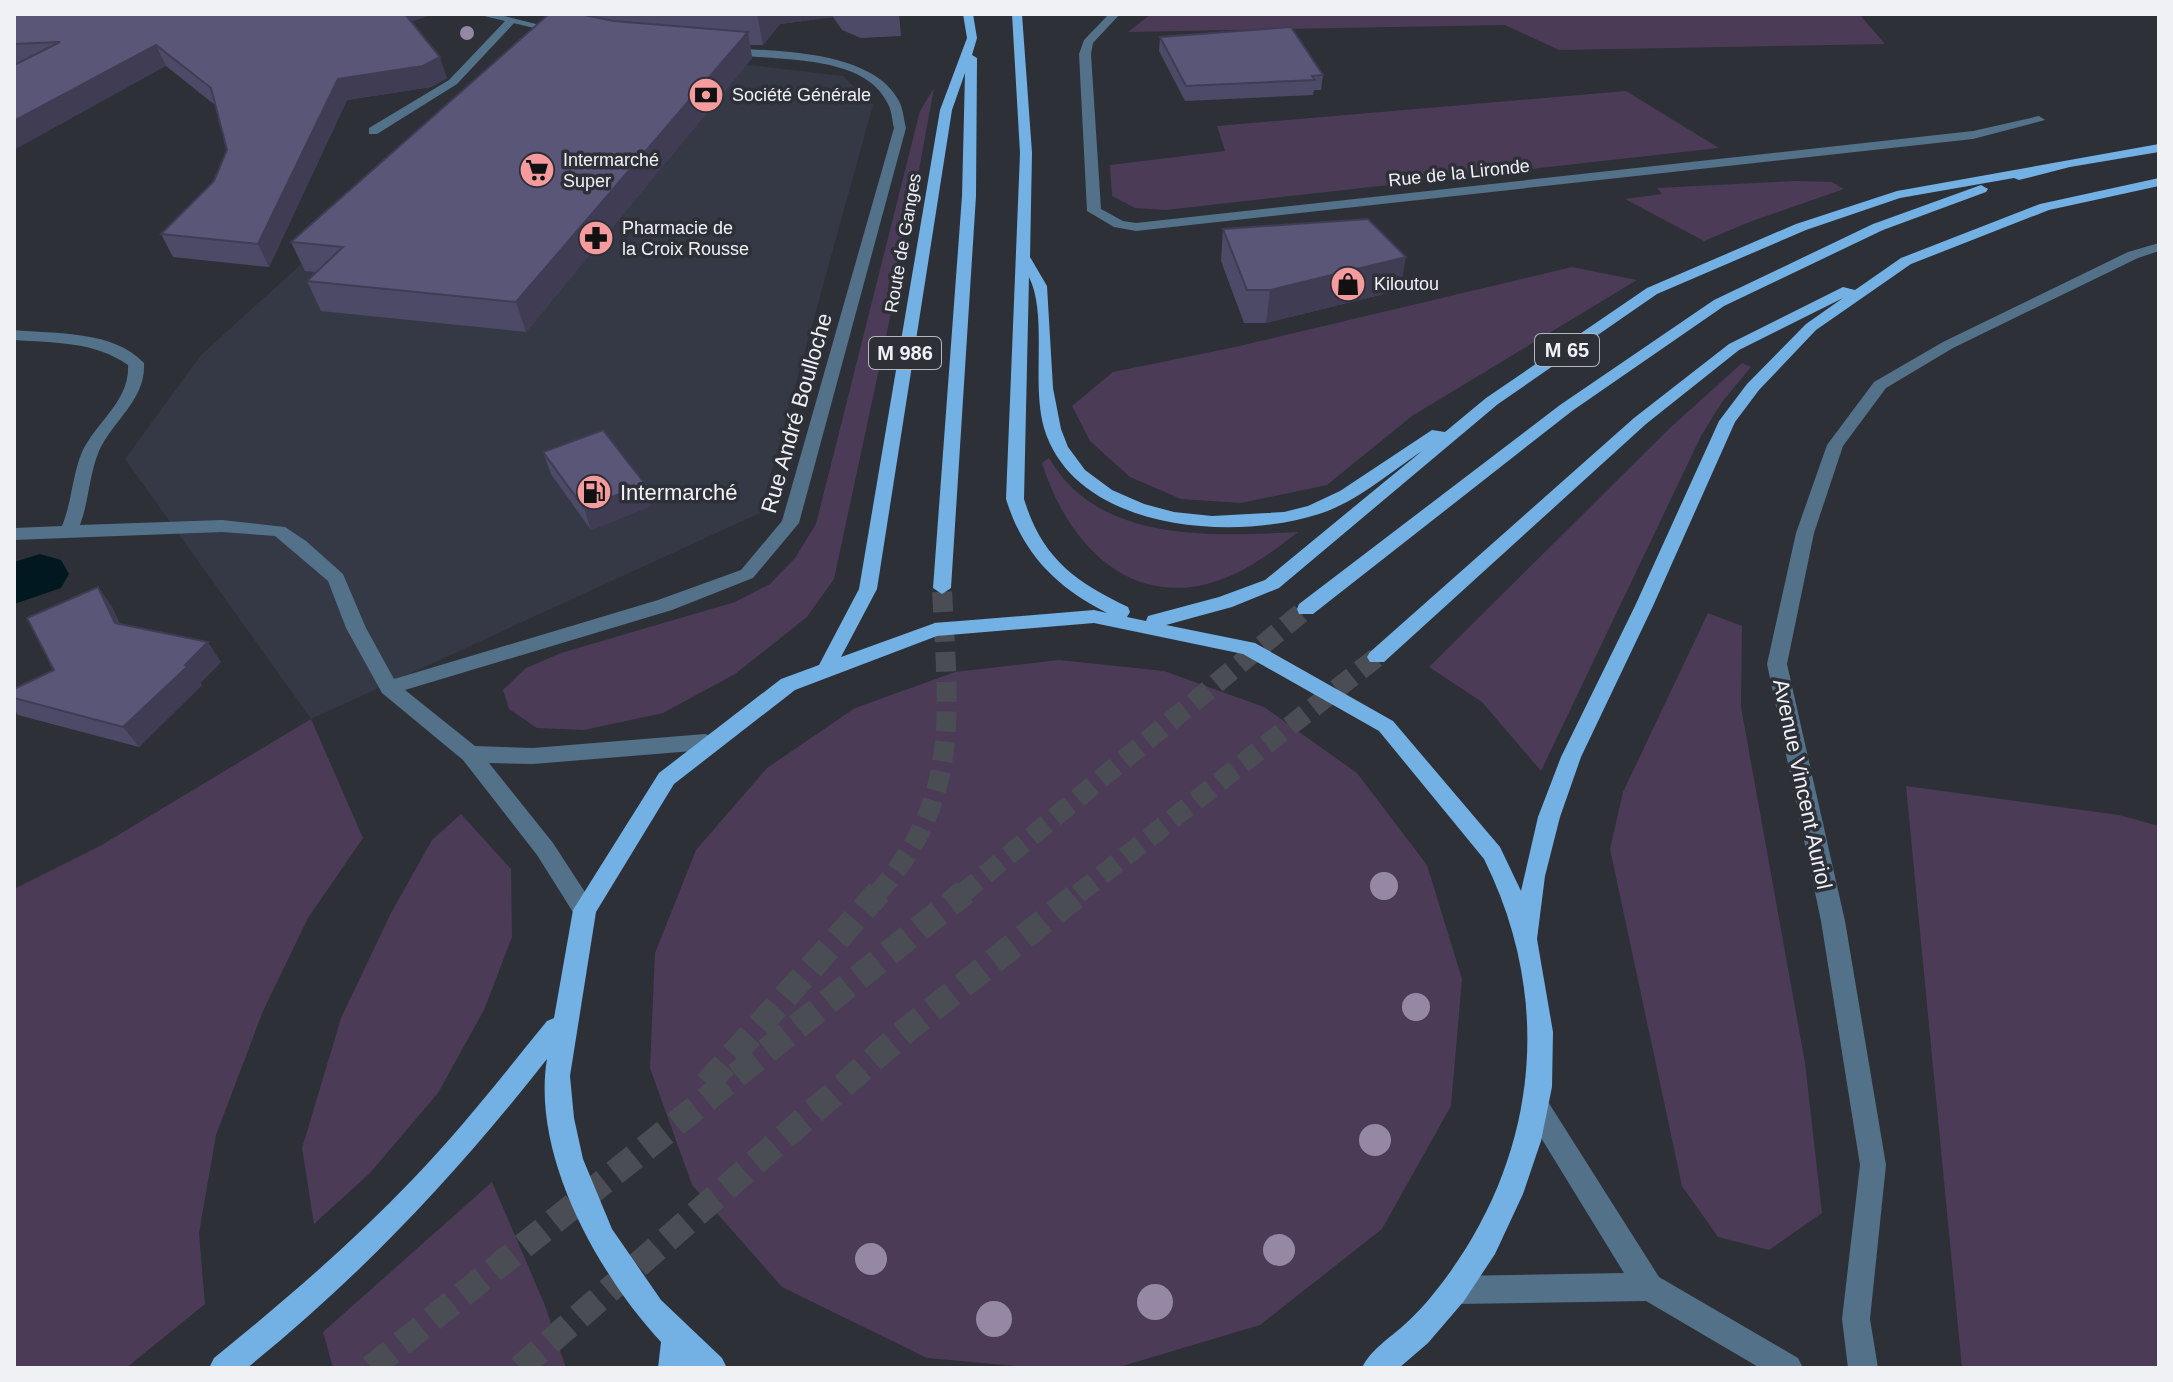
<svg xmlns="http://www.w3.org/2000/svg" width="2173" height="1382" viewBox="0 0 2173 1382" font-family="Helvetica,sans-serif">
	<rect width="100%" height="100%" fill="#2d3037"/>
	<path fill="#343945" d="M547,41L843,76L873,105L760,513L311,719L125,459L201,355Z"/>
	<path fill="#4b3b56" d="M1151,14H1859L1885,44L1559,50L1505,25L1128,32Z
		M934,88L903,257L834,579L807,617L735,674L663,713L584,730L537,728L509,709L503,690L526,668L561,653L735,602L770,584L795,558L816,524L920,111Z
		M1626,91L1719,148L1166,210L1135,208L1112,196L1110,165L1225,151L1217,126Z
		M1795,181L1832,182L1844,189L1752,221L1704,241L1625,199L1662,194L1657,188Z
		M1572,267L1637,280L1412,416L1327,485L1241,503L1181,499L1130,477L1090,441L1072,406L1113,372L1235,347Z
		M1742,363L1751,367L1722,402L1701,436L1541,771L1482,702L1429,667L1671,427Z
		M1049,458C1099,544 1212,536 1298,532C1271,553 1242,575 1207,584C1122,605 1065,537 1042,463Z
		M1708,613L1742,626L1741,707L1805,1063L1822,1213L1769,1250L1718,1237L1682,1186L1610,849L1623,792Z
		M1059,660L1164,671L1264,707L1357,773L1427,865L1462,979L1451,1106L1382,1229L1260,1325L1116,1368H1036L927,1358L782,1287L692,1185L650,1068L655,953L696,850L767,768L855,708L955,672Z
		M311,719L363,838L308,918L263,1011L216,1135L199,1233L205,1304L126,1368H14V889L100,846Z
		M1906,786L2119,815L2159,826V1368H1962Z
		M461,814L511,869L512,937L484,1010L438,1093L370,1173L314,1224L302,1148L341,1018L391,913L432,840Z
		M492,1182L544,1303L566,1368H333L323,1332Z"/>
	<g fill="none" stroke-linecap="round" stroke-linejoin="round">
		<path fill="#021820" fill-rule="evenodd" d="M40,554L61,560L69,574L61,588L14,604V562Z"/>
		<path stroke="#4a4d54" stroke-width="20" stroke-dasharray="20 10" stroke-linecap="butt" d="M877,894C964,797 947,708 942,588
			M962,894L1306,609
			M1078,894L1377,657"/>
		<path stroke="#4a4d54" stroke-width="26" stroke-dasharray="26 13" stroke-linecap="butt" d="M707,1084L879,892
			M371,1368L965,892
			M520,1368L909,1028L1081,892"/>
		<path fill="#537189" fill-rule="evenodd" d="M507,19L516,21L457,84L377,134H369V128L449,80Z"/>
		<path fill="#537189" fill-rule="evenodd" d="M476,14H496L564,31L559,34Z
			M1109,14H1120L1093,43L1091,54L1101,209L1123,221L1136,223L1973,131L2039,116L2045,120L1973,139L1136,231L1114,227L1087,211L1079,54L1084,40Z
			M726,48C776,51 875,50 900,103C903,110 904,120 906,128L799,523L753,578L672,610L405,690L475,746L533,748L705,734L712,736L715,742L712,748L705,750L533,764L489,763L553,843L592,903L596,910L592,917L584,920L576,917L537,855L463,760L382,693L346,628L328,581L275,536L222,532L14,540V528L62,526C72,502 72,476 82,452C96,422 130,401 128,365C94,341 54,343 14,340V330C55,334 113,330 144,363C146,400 113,420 99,451C89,475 89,501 80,525L222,520L285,527L306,541L343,574L366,628L394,679L658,600L741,570L782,521L894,128C892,121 892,111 888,104C864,51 769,62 722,53L720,51Z
			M2159,243V251L2138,258L1953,348L1886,388L1843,446L1814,533L1787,664L1845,921L1886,1165L1870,1319L1878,1368H1848L1842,1319L1860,1165L1821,921L1767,664L1796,533L1827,445L1874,382L1943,342L2128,252Z
			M1536,1094L1545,1097L1659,1277L1798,1358L1803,1368H1760L1646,1301L1455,1304L1445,1300L1441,1290L1445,1280L1455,1276L1624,1273L1527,1115L1523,1106L1527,1097Z"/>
		<path fill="#73b0e3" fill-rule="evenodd" d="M963,14H973L977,38L972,55L977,58L976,196L951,588L942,594L933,588L962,196L965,73L952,110L877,589L841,657L935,623L1094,610L1107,613C1056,587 1023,554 1006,499L1020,153L1012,14H1022L1032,153L1030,257L1047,286L1053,388L1061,429L1068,447L1085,470L1112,490L1144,504L1174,512L1212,516L1284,512L1308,506L1340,491L1432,430L1445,432L1486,398L1647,288L1796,224L1897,191L2159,144V152L2070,167L2019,180L2014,178L1900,198L1806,230L1657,294L1498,404L1279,588L1232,607L1166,625L1255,643L1393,721L1500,847L1521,891L1538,817L1561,757L1635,606L1719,421L1747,384L1806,324L1843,298L1739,350L1646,424L1384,662H1370L1367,657L1370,652L1634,418L1729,344L1843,287L1855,290L1901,258L2040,204L2159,178V186L2049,210L1911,264L1816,330L1759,390L1735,422L1653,606L1581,757L1560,817L1545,876L1537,939L1553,1032L1552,1087L1541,1141L1523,1194L1495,1254L1464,1301L1428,1343L1399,1368H1362C1370,1350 1390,1338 1404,1325C1419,1312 1433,1295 1445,1279C1538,1154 1554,1000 1484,859L1379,731L1243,654L1094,623L937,636L795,690L674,784L596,912L570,1076L574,1118L583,1159L612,1229L661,1300L722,1358L727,1368H658L661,1342C598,1274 531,1155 547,1059C456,1175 362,1275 247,1368H209L214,1358C283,1302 351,1244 413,1179C461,1129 503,1075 547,1021L554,1018L573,910L659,773L781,679L819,665L859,589L940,110L967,38ZM1029,277C1048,315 1031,383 1044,428C1075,531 1233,542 1319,514C1357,502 1389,473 1422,451L1265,580L1219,597L1148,616L1146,621L1127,617L1130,612L1128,607C1074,581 1042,558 1024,499Z
			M1981,185L1988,189L1986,192L1883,230L1724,306L1572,411L1313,614H1299L1297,609L1299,604L1560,405L1714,300L1873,224Z"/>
	</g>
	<g fill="#9588a4">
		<circle cx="467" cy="33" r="7"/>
		<circle cx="1384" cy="886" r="14"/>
		<circle cx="1416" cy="1007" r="14"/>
		<circle cx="1375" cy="1140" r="16"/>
		<circle cx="1279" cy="1250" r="16"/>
		<circle cx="871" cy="1259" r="16"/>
		<circle cx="1155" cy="1302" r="18"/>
		<circle cx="994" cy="1319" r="18"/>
	</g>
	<path fill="#4d4a67" d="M14,14H434L411,21L447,78L431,87L347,100L269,267L173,257L161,234L214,181L227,150L215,105L166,66L14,64Z
		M549,14H899L901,36L861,38L842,30L833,17L780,24L763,45H750L752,58L526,332L321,311L307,281L316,272L305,271L291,242Z
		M1160,37L1323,75L1321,90H1314L1313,95L1185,101L1159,51Z
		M1223,229L1400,290L1266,323H1244L1221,261Z
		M543,452L645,484L651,506L591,530L551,474Z
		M98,587L112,607L120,624L221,662L200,683L202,685L139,747L18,715L14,710V689L54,670Z"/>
	<path fill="#3f3c54" d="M401,14H434L404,24Z
		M757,14H833V17L780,24L763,45Z
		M748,32L752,58L526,332L516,302Z
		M156,45L166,66L14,150V121Z
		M440,57L447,78L431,87L347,100L269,267L258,244L338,79Z
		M1406,257L1400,290L1266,323L1270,290Z
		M645,484L651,506L591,530L584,508Z
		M98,587L112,607L129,643L115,623Z
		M208,642L221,662L200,683L202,685L139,747L123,727Z"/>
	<path fill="#5a5678" stroke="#3f3c54" stroke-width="2" d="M14,14H405L440,57L423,66L338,79L258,244L161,234L214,181L227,150L211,88L156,45L14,121V65L60,42L14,44Z
		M549,14H579L614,21L748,32L516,302L307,281L343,247L291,242Z
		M1291,27L1323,75L1312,76L1315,80L1186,86L1160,37Z
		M1368,219L1406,257L1270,290H1247L1223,229Z
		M603,430L645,484L584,508L543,452Z
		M98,587L115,623L208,642L185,665L188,666L123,727L14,698V689L54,670L27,618Z"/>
	<defs>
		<symbol id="bank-disc" viewBox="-11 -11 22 22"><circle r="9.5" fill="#f59b9e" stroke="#2d3037"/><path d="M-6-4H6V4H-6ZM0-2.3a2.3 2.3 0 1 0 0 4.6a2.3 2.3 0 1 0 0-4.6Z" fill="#111"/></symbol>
		<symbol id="supermarket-disc" viewBox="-11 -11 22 22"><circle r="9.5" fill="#f59b9e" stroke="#2d3037"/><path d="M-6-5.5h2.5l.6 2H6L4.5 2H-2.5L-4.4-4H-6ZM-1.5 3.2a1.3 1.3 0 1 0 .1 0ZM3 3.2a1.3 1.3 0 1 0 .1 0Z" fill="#111"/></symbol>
		<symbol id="pharmacy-disc" viewBox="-11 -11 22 22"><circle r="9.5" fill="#f59b9e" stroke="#2d3037"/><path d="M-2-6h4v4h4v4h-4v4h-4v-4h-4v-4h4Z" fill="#111"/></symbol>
		<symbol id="shop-disc" viewBox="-11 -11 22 22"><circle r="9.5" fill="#f59b9e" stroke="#2d3037"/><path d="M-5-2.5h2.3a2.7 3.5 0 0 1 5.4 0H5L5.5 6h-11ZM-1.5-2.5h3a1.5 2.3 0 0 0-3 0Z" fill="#111"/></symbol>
		<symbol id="fuel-disc" viewBox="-11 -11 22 22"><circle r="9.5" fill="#f59b9e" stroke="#2d3037"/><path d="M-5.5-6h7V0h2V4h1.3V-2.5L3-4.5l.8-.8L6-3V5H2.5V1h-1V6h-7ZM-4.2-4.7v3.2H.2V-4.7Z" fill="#111"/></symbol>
	</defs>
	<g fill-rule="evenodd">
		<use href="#bank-disc" x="686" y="75" width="40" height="40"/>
		<use href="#supermarket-disc" x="517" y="150" width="40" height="40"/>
		<use href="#pharmacy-disc" x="576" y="218" width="40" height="40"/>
		<use href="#shop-disc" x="1328" y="264" width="40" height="40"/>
		<use href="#fuel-disc" x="574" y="472" width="40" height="40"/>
	</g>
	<g text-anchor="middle" stroke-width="7" stroke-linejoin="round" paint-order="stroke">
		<g font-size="18" fill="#eff1f5" stroke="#2d3037" text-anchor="start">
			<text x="732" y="101">Société Générale</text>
			<text x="563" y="166">Intermarché<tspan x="563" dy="21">Super</tspan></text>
			<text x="622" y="234">Pharmacie de<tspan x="622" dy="21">la Croix Rousse</tspan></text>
			<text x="1374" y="290">Kiloutou</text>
		</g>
		<g font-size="18" fill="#eff1f5" stroke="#2d3037">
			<text transform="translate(1459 173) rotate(-6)" y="6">Rue de la Lironde</text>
			<text transform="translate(903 243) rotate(-80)" y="6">Route de Ganges</text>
		</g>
		<g fill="#2d3037" stroke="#b5b7bc" stroke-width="2">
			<rect x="1535" y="334" width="64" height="32" rx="6"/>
			<rect x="869" y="337" width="72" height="32" rx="6"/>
		</g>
		<g font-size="20" font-weight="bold" fill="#eff1f5">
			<text x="1567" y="357">M 65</text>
			<text x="905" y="360">M 986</text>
		</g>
		<g font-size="22" fill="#eff1f5" stroke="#2d3037">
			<text transform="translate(796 413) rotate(-74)" y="8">Rue André Boulloche</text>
			<text transform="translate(1803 784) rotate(78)" y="8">Avenue Vincent Auriol</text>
		</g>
		<g font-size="22" fill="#eff1f5" stroke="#2d3037" text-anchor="start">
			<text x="620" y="500">Intermarché</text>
		</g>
	</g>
	<rect width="2173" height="1382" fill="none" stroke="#eff1f5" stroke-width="32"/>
</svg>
